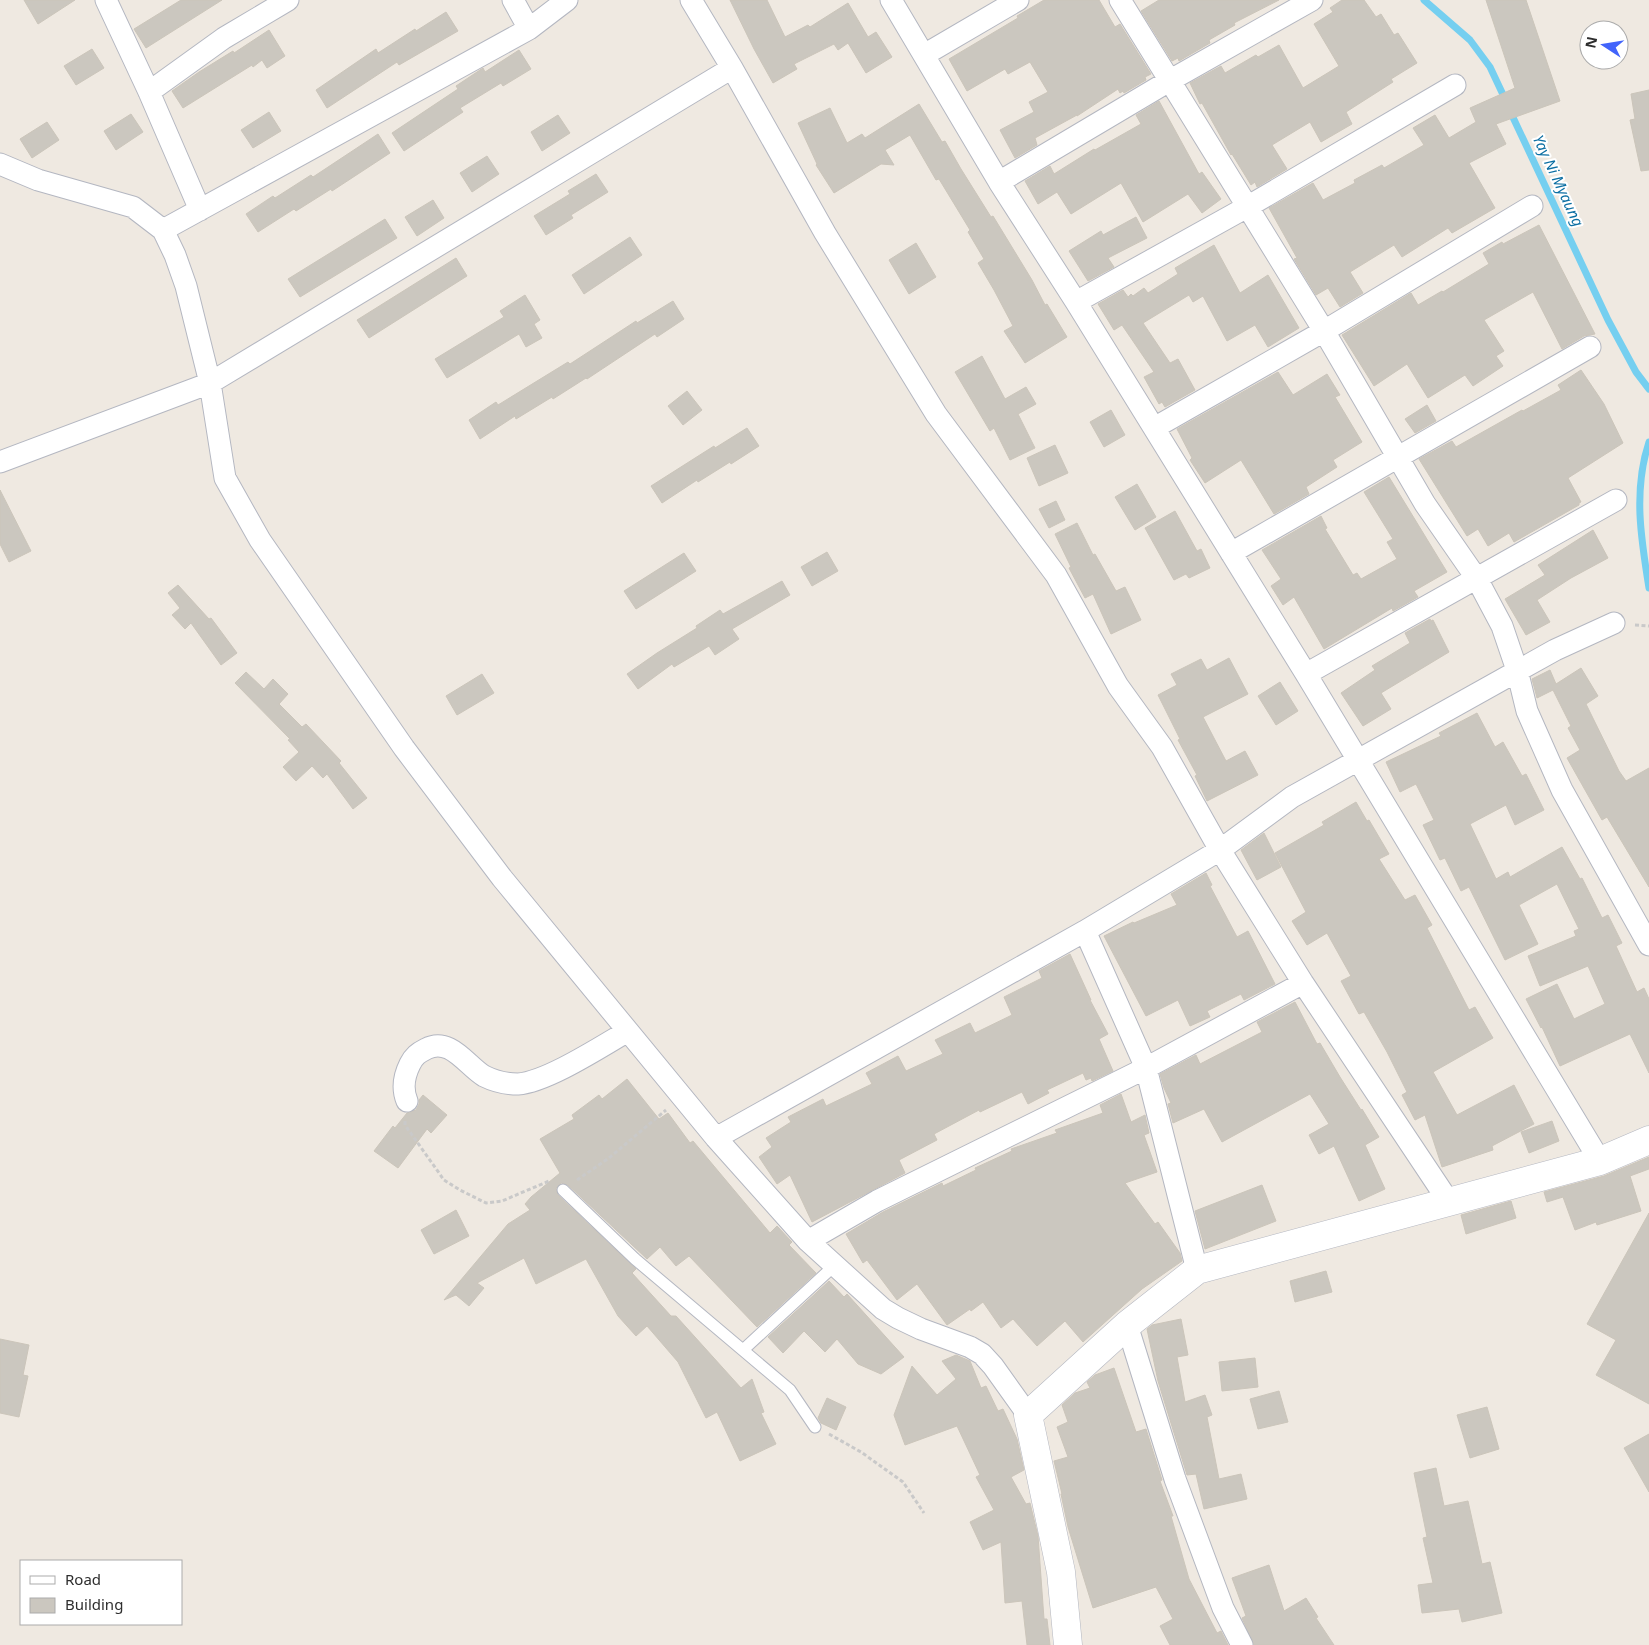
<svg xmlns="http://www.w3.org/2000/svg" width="1649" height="1645" viewBox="0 0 1649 1645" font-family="'Noto Sans',sans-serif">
	<rect width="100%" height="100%" fill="#efe9e1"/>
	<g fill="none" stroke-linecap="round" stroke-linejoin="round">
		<path stroke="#75cff0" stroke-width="7" d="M1424,0L1470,40L1490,67L1506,101
			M1510,111L1608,320L1636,372L1649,389
			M1649,442C1633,490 1641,539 1649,588"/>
	</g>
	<path fill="#cbc7bf" stroke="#cbc5ba" d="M24,0H75L38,24Z
		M181,0H222L146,48L134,29Z
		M730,0H767L785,37L808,25L810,27L848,3L868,37L876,32L892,57L866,73L848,43L838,50L834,44L794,64L797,69L773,83L754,49Z
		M1044,0H1099L1115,27L1120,24L1151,74L1145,77L1146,80L1124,93L1123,91L1120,93L1118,89L1077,116V115L1035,138L1037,145L1015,158L1000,130L1034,112L1029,102L1048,92L1030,62L1008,74L1005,69L967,91L949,59L1018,18L1017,16Z
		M1159,0H1279L1234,23L1235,25L1209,40L1210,43L1179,61L1178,58L1172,61L1141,11Z
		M1342,0H1364L1376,17L1381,14L1394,35L1398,33L1417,63L1391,79L1393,82L1346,112L1352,124L1321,142L1310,122L1272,145L1287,169L1257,187L1255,182L1251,185L1232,154L1231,155L1202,103L1200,104L1190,83L1221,66L1225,73L1256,55L1258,57L1279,45L1303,88L1339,66L1314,24L1333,12L1330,8Z
		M1486,0H1526L1560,101L1496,124L1506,144L1469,163L1495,208L1452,233L1448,228L1402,257L1394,245L1350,272L1363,293L1340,307L1328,288L1316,295L1294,259L1297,258L1269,208L1313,183L1323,200L1355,183L1354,180L1382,165L1384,168L1424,145L1413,128L1435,115L1449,138L1476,122L1470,108L1515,88Z
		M446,12L458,31L399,65L397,62L327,108L316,90L376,49L378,53L415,29L416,31Z
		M269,30L285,56L267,68L262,60L253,67L252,65L183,108L172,91L199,72L233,51L234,53Z
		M92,49L104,68L76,85L64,66Z
		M519,50L531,69L503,86L501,83L460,108L463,112L404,151L392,133L458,89L456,86L483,68L485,72Z
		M1649,90V170L1641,171L1630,120L1635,119L1631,94Z
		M1159,101L1199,174L1202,172L1221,199L1202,213L1188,194L1143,222L1121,183L1071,214L1057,192L1038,204L1025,181L1050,166L1054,174L1094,149L1095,150L1141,124L1136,115Z
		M919,104L942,142L945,141L961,169L991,217L993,216L1032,280L1045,305L1047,304L1067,337L1025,363L1004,331L1013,326L994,290L978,263L984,259L968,232L970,230L939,179L936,180L910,135L885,150L894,165L881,164L834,193L816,165L817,164L798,123L830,108L847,143L862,134L865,138Z
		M269,112L281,131L253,148L241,130Z
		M131,114L143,132L116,150L104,131Z
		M558,115L570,133L542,151L531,132Z
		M47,122L59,140L32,158L20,139Z
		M378,134L390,153L332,191L331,189L296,211L294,209L258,232L246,214L273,196L275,198L311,175L313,177Z
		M487,156L499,174L472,192L460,173Z
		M596,174L608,192L571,215L573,218L546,235L534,216L570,194L568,191Z
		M433,200L444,218L417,236L405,217Z
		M1136,217L1147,238L1108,258L1114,267L1088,281L1069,251L1101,231L1103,235Z
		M385,219L397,238L300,297L288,279Z
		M1539,225L1595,334L1584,336L1562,349L1533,292L1484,320L1504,351L1496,356L1503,366L1473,386L1465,375L1428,398L1407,364L1374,386L1342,335L1411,293L1418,305L1442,291L1443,292L1489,264L1483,253L1502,242L1503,244Z
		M630,237L642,255L584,294L572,275Z
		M916,243L936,277L909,294L889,260Z
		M1214,245L1240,293L1268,275L1299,328L1268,347L1255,325L1227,341L1203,296L1193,302L1189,295L1143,323L1170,363L1178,359L1195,390L1165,407L1162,402L1159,404L1144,377L1154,372L1122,325L1114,330L1098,304L1123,290L1128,297L1131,294L1133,296L1144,288L1148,293L1178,274L1175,268Z
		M456,258L467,276L369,338L357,320Z
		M525,295L540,320L534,324L542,338L526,347L519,334L447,378L435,359L504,317L500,311Z
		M673,301L684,319L657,337L655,334L587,379L586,378L553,399L552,397L516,419L515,416L480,439L469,420L496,402L498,405L568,362L570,364L636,321L637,323Z
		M982,356L1005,399L1026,387L1036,404L1018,414L1035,448L1010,460L994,428L990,431L955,372Z
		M1581,370L1604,404L1623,443L1568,478L1581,502L1579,503V505L1514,542L1509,533L1488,546L1478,529L1467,536L1419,459L1452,441L1456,447L1522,410L1523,411L1561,390L1558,385Z
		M1278,372L1293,395L1327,374L1340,395L1335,397L1362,442L1333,460L1337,467L1306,487L1309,494L1274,514L1241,460L1205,483L1190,460L1192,458L1177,429Z
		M687,391L702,410L683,425L668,406Z
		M1427,405L1436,421L1415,433L1405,419Z
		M1111,410L1125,435L1104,447L1090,422Z
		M747,428L759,446L731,464L730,462L698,482L697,480L662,503L651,486L714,446L715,448Z
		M1055,445L1068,473L1039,486L1027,458Z
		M1389,477L1447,572L1414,591L1418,597L1393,611L1392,608L1324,649L1294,597L1283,605L1271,586L1281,579L1262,550L1321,516L1327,528L1325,529L1353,575L1357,573L1361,579L1397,559L1387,542L1393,539L1364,492Z
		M1137,484L1156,517L1135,530L1115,497Z
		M0,490L31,551L9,562L0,544Z
		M1056,501L1065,520L1049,528L1039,509Z
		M1175,511L1197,551L1201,549L1210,568L1189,578L1186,574L1174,580L1145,528Z
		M1077,523L1093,555L1095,554L1116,591L1125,587L1141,620L1111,634L1093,594L1085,598L1069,568L1071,567L1055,534Z
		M1593,530L1608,558L1571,578L1537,600L1550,622L1526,635L1505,599L1545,575L1538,565Z
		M827,552L838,571L812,586L801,567Z
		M684,553L696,571L636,609L624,591Z
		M782,581L790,595L732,629L739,639L715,655L709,646L674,667L672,664L638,689L627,674L657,653L697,628L696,626L720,610L723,614Z
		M178,585L209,619L211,618L237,653L221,665L191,623L185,629L172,615L180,608L168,593Z
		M1430,619L1431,621L1433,620L1449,652L1381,693L1391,709L1363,726L1341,693L1375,670L1372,666L1410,643L1405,633Z
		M1229,658L1248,694L1203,717L1226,761L1245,751L1258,775L1207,801L1195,776L1197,775L1178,740L1180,739L1158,695L1177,685L1171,674L1201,659L1207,670Z
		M1581,668L1598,696L1586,704L1619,771L1626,781L1649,768V887L1607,817L1602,820L1567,758L1580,750L1568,728L1571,726L1553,690L1537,698L1536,694L1532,679L1550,670L1556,684Z
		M246,672L264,689L273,679L288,694L279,704L302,727L306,724L341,761L339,763L367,798L353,809L327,774L323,778L312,766L296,781L283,767L299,752L288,740L290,739L235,683Z
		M482,674L494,693L457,715L446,696Z
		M1280,682L1298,711L1276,725L1258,696Z
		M1477,713L1495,747L1503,742L1522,776L1526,774L1544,810L1515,825L1506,805L1470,824L1496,879L1508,872L1510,877L1562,847L1580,879L1582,878L1602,918L1608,915L1622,943L1616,946L1637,992L1644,988L1649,999V1073L1630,1034L1560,1066L1542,1027L1541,1028L1526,999L1557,984L1574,1019L1605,1004L1588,966L1540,986L1528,956L1576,936L1574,931L1579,929L1557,884L1519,905L1538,944L1505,960L1469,887L1461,891L1445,858L1440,860L1423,825L1434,820L1416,784L1400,792L1386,762L1441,736L1439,733Z
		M1356,802L1367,821L1369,820L1389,854L1379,859L1405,900L1415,895L1432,925L1427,928L1469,1010L1475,1007L1493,1038L1433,1072L1457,1115L1514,1085L1534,1124L1492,1146L1493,1150L1442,1167L1425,1115L1415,1120L1402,1095L1407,1092L1387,1052L1364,1012L1359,1014L1341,981L1351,976L1327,933L1307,945L1292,921L1306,912L1275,853L1324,825L1322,822Z
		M1264,833L1281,867L1257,880L1241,850Z
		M1206,873L1212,885L1210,886L1237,937L1248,931L1275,984L1244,1000L1241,994L1207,1011L1210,1017L1190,1026L1178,1000L1146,1016L1104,936L1133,922L1134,923L1177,905L1171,894Z
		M1070,954L1091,1000H1090L1108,1034L1099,1039L1113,1071L1092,1081L1091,1078L1086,1080L1083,1073L1047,1090L1049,1093L1028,1104L1022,1092L980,1112L979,1110L934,1134L937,1140L899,1160L905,1173L812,1222L790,1175L777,1184L759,1157L772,1147L766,1138L791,1122L788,1117L823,1099L826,1106L872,1084L866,1073L898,1056L906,1071L943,1054L935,1040L970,1023L975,1033L1012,1015L1004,997L1042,978L1039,971Z
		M1295,1002L1317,1044L1320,1043L1340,1077L1361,1110L1362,1109L1379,1137L1365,1145L1385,1189L1359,1201L1334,1146L1319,1154L1309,1135L1329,1124L1310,1094L1222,1142L1204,1109L1173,1123L1168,1104L1171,1103L1164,1088L1160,1074L1196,1055L1200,1064L1262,1032L1257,1022Z
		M627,1079L659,1119L668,1113L690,1143L693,1141L770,1233L777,1226L792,1242L789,1245L816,1273L757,1327L689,1256L676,1266L660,1247L647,1259L568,1185L561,1183L556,1188L558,1195L636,1269L632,1273L671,1316H676L741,1388L752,1379L764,1412L761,1413L776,1444L740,1461L717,1412L706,1418L678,1362L647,1326L636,1336L618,1316L586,1259L536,1284L524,1258L477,1283L484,1288L469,1306L456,1295L444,1300L508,1224L530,1210L525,1204L531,1197L560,1173L540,1139L574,1119L572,1115L599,1095L602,1099Z
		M1121,1094L1131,1122L1145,1115L1149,1133L1144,1135L1157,1172L1125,1183L1155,1224L1158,1222L1180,1253L1182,1261L1142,1289L1083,1342L1065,1321L1037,1346L1013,1319L1001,1328L983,1302L971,1311L970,1309L947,1325L917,1284L897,1300L867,1260L863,1263L846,1234L883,1212L942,1183L943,1186L976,1170L975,1168L1012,1151L1011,1149L1057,1133L1055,1130L1103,1113L1100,1105Z
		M423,1095L447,1115L431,1133L427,1129L398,1168L374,1151L393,1126L395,1128L407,1113L416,1110L419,1104V1100Z
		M1552,1121L1559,1141L1529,1153L1521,1132Z
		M1649,1157V1169L1630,1176L1641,1211L1597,1225L1596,1222L1575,1230L1563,1197L1547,1202L1544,1192L1604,1176Z
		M1262,1185L1276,1221L1205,1249L1195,1211Z
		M1511,1201L1516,1218L1466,1234L1461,1215Z
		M456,1210L469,1236L434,1254L421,1230Z
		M1649,1213V1404L1596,1375L1616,1340L1587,1324Z
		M1326,1271L1332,1292L1295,1302L1290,1281Z
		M829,1281L844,1297L847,1294L904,1357L881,1374L858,1364L837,1339L825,1352L804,1331L783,1353L768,1337Z
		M1181,1319L1188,1355L1177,1357L1185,1402L1205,1395L1212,1415L1207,1417L1219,1479L1241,1474L1247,1499L1204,1509L1196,1474L1187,1475L1158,1381L1147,1329L1152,1325Z
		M0,1339L29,1345L23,1375L28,1376L19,1417L0,1413Z
		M956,1355L970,1361L981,1388L986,1386L998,1411L1003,1409L1017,1439L1024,1470L1011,1477L1026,1504L1030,1503L1038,1536L1044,1619H1047L1050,1645H1027L1022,1601L1005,1603L1001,1542L983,1550L970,1522L994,1510L976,1477L980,1475L957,1426L905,1445L894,1415L912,1366L937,1395L956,1379L942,1361Z
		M1255,1358L1258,1387L1222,1391L1219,1362Z
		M1114,1368L1136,1432L1146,1429L1162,1480L1160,1481L1173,1516H1171L1189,1579L1217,1633L1221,1631L1228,1645H1170L1160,1626L1173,1619L1156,1587L1093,1608L1068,1527L1061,1494H1062L1054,1461L1068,1457L1057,1427L1068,1422L1062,1405L1075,1393L1090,1388L1087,1382L1095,1375Z
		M1279,1391L1288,1422L1258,1429L1250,1399Z
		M827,1398L846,1407L836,1430L821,1423L818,1418Z
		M1487,1407L1499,1449L1470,1458L1457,1415Z
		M1649,1434V1492L1624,1448Z
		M1436,1468L1444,1506L1468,1501L1482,1564L1490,1562L1502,1613L1462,1622L1459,1609L1422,1613L1418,1585L1433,1583L1423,1538L1427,1537L1414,1473Z
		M1269,1565L1284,1611L1306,1598L1318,1617L1316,1618L1334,1645H1254L1242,1618L1246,1616L1232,1578Z"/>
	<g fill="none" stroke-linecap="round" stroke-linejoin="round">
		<defs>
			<path id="lane" d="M563,1190L635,1259L790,1390L815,1427
				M743,1350L835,1265"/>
			<path id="street" d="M106,0L149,92L200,210
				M513,0L529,29
				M691,0L732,68L825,233L936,414L1056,575L1118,686L1162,747L1220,850L1303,983L1449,1202
				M891,0L999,182L1076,302L1306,674L1600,1161
				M1120,0L1324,331L1425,504L1477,579L1502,626L1517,670L1527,711L1562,790L1649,945
				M924,55L1018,0
				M149,92L224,38L288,0
				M0,164L38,180L133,207L163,230L175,255L186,286L210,383L225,478L260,540L404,748L502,878L716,1138L808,1241L883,1309L898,1318L921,1329L970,1347L982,1354L993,1366L1028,1415
				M999,182L1169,81L1312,0
				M163,230L529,29L567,0
				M1076,302L1247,207L1455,85
				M1154,428L1324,331L1532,206
				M0,462L210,383L732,68
				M1231,553L1590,347
				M1306,674L1616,500
				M1085,931L1146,1068L1197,1270
				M407,1101C402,1089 404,1076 410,1064C414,1056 418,1053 426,1049C450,1036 467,1066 484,1076C494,1081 507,1084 518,1084C547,1082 602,1046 628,1031
				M716,1138L1085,931L1220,850L1292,797L1555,650L1614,623
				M808,1241L877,1201L1146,1068L1303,983
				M1127,1325L1175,1479L1223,1608L1242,1645"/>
			<path id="secondary" d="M1068,1645L1061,1572L1028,1415L1127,1325L1197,1270L1600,1161L1649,1140"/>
		</defs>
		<use href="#lane" stroke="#b4b7c1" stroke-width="13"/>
		<use href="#street" stroke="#b4b7c1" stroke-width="23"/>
		<use href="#secondary" stroke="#b4b7c1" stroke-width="29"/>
		<path stroke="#c9c9c9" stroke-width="3" stroke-dasharray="4 2.5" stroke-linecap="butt" d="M1635,625L1649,626
			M405,1121V1125L444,1180L460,1190L486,1203L502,1201L549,1181
			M577,1180L609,1158L666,1110
			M829,1434L861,1452L903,1482L924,1513"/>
		<use href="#lane" stroke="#fff" stroke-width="11"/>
		<use href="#street" stroke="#fff" stroke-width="21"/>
		<use href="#secondary" stroke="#fff" stroke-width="28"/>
	</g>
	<g text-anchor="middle" stroke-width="4" stroke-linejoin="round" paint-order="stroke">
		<g font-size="15" font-style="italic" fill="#0d6fa3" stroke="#fff">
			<text transform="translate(1558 181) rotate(65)" y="5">Yay Ni Myaung</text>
		</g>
	</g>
	<rect x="20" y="1560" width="162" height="65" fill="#ffffff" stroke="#ababab"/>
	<rect x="30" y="1576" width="25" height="8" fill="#ffffff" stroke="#ababab"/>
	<text x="65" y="1585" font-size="15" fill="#2e2e2e">Road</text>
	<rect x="30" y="1598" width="25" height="15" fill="#cbc7bf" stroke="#ababab"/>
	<text x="65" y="1610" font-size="15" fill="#2e2e2e">Building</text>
	<g transform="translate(1604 45) rotate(282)"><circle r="24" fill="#ffffff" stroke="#ababab"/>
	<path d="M0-4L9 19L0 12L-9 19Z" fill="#4264fb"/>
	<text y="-8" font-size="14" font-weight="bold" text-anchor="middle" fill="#2e2e2e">N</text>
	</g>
</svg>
